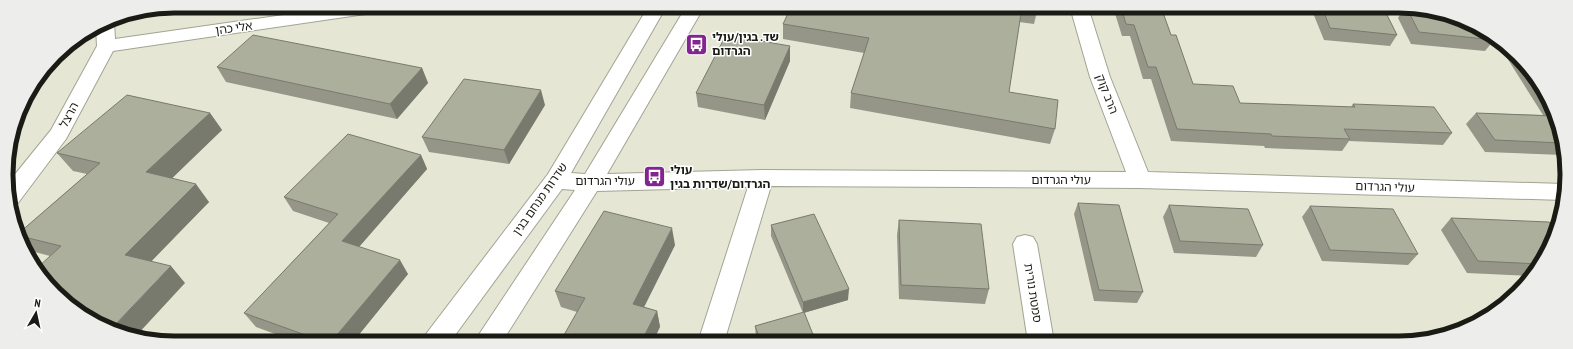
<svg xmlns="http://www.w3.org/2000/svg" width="1573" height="349" viewBox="0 0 1573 349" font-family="'PT Sans Narrow','Noto Sans Hebrew',sans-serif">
	<rect width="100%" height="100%" fill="#e5e7d4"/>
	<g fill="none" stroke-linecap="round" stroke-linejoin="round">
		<defs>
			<path id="minor" d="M346,6H395L392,10L386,11L113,51L66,139L18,203L11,205L8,183L51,130L97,46L96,28L110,19L114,22L115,39Z
				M648,7H666L571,173L585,174L686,7H704L607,174L762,170L1126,172L1090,77L1070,7H1088L1110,77L1148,172L1565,184L1564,200L1140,188L771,186L724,342H698L748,187L597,191L502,342H474L575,190L562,189L450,342H422L426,334L548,174Z
				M1025,235L1033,237L1037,244L1054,342H1028L1013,244L1017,237Z"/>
		</defs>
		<use href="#minor" stroke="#a2a493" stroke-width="2"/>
		<use href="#minor" fill="#fff" fill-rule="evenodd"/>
	</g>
	<path fill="#959687" d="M901,7H1038L1034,24L1019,22L1009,92L1055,129L1050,144L850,108L851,93L864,53L783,39V24L900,10Z
		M1113,7H1161L1171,35L1193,84L1240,103L1351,107L1353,104L1452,133L1443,145L1349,141L1342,151L1265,148L1264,146L1171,141L1151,79H1143L1130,36H1122Z
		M1315,7H1383L1397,35L1390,46L1324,40L1313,13Z
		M1404,7H1414L1494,40L1485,51L1411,44L1398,18Z
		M1504,47L1532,72L1561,131L1563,155L1485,152L1466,124L1476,113L1543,115L1502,50Z
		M790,61L765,120L698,107L696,93Z
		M217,67L422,68L428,83L397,119L226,82Z
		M545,105L509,164L429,152L422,137Z
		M210,113L222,130L171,178L209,202L151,261L185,283L50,256L35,252L22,240L19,233L87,174L73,171L57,153Z
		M421,155L427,169L359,247L408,274L353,342H297L256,327L244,313L329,223L293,211L284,197Z
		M1078,203L1143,292L1137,303L1094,301L1074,214Z
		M1169,205L1263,245L1256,257L1174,253L1163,217Z
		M1310,206L1418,254L1408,265L1322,261L1302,217Z
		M1451,218L1553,227L1550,249L1530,276L1467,273L1441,230Z
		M899,220L989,289L985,304L899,299L897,235Z
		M771,225L848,300L804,313L816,342H758L756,337L755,326L803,313L771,236Z
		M675,245L644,307L657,311L660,327L577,312L561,307L555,291Z"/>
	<path fill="#797a6e" d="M790,46V61L765,120L764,105Z
		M422,68L428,83L397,119L390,104Z
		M541,90L545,105L509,164L504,150Z
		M210,113L222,130L160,190L146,172Z
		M421,155L427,169L351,256L342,241Z
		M196,184L209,202L141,272L125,255Z
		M672,228L675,245L637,321L633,304Z
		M400,260L408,274L353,342H331Z
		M171,266L185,283L136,336L112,328Z
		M849,289L848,300L803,313V302Z
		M657,311L660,327L653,342H641Z"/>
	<path fill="#adaf9d" stroke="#797a6e" d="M791,7H879L900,10L901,7H1022L1009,92L1058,100L1055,129L851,93L869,38L783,24Z
		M1024,7H1038V9Z
		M1121,7H1161L1171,35H1176L1193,84L1233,86L1240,103L1355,107L1353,104L1434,107L1452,133L1344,129L1350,139L1272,136L1271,134L1177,129L1156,67H1148L1134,25L1126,24Z
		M1322,7H1383L1397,35L1330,28Z
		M1406,7L1423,8L1483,29L1492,36L1494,40L1419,32Z
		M253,35L422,68L390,104L217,67Z
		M726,35L790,46L764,105L696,93Z
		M464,79L541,90L504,150L422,137Z
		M127,95L210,113L146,172L196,184L125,255L171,266L112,328L90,320L41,277L37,268L61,246L20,236L19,233L100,163L57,153Z
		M1476,113L1554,116L1561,131L1562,143L1495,140Z
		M348,134L421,155L342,241L400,260L331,342H325L244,313L338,214L284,197Z
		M1078,203L1119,205L1143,292L1099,290Z
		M1169,205L1248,209L1263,245L1180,241Z
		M1310,206L1393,209L1418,254L1330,250Z
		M604,211L672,228L633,304L657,311L641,342H560L585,298L555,291Z
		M814,214L849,289L803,302L771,225Z
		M1451,218L1549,222L1553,227H1556L1550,249L1539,264L1478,261Z
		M899,220L981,224L989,289L901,285Z
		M804,312L816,342H761L755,326Z"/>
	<defs>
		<symbol id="bus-square" viewBox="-11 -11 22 22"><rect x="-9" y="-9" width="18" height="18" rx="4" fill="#832591" stroke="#fff"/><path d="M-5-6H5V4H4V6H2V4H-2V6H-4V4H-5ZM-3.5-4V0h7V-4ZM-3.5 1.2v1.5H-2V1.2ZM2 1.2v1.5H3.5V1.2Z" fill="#fff"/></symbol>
	</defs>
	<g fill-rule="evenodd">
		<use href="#bus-square" x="684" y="32" width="25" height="25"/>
		<use href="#bus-square" x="642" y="164" width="25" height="25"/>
	</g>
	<g text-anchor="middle" stroke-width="3" stroke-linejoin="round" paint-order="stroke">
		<g font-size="12" fill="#1b1b15" stroke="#fff">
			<text transform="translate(234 28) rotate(-8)" y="4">אלי כהן</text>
			<text transform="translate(1107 94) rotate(69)" y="4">הרב קוק</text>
			<text transform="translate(69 115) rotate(-62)" y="4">הרצל</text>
			<text x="1061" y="184">עולי הגרדום</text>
			<text x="605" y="185">עולי הגרדום</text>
			<text transform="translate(1385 187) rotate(2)" y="4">עולי הגרדום</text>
			<text transform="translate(540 199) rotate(-55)" y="4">שדרות מנחם בגין</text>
			<text transform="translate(1033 293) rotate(81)" y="4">סמטת נורית</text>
		</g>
		<g font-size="12" font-weight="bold" fill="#1b1b15" stroke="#fff" text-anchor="start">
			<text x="712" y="41">שד. בגין/עולי<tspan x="712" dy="14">הגרדום</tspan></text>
			<text x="670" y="174">עולי<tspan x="670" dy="14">הגרדום/שדרות בגין</tspan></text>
		</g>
	</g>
	<path d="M0 0H1573V349H0ZM174 13H1399A161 161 0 0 1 1560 174V175A161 161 0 0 1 1399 336H174A161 161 0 0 1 13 175V174A161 161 0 0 1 174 13Z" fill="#ededec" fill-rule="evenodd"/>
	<path fill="none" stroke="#1b1b15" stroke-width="5" d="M174 13H1399A161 161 0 0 1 1560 174V175A161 161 0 0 1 1399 336H174A161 161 0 0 1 13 175V174A161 161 0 0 1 174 13Z"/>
	<g transform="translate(36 313) rotate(9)" stroke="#ffffff" stroke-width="3" paint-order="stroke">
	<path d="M0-3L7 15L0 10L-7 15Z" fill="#1b1b15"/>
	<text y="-6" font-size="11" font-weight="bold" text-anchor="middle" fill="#1b1b15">N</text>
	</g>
</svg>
